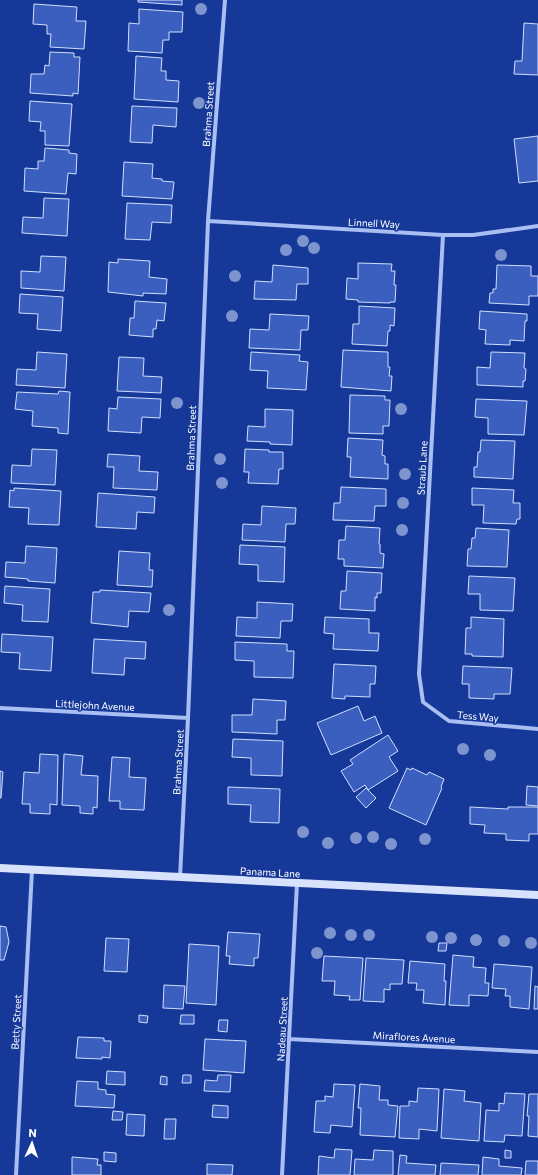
<svg xmlns="http://www.w3.org/2000/svg" width="538" height="1175" viewBox="0 0 538 1175" font-family="Commissioner,sans-serif">
	<rect width="100%" height="100%" fill="#163999"/>
	<path fill="#3a5fbf" stroke="#d1defc" d="M138,0H182V5L138,2Z
		M34,4L77,7L76,21H86L84,49L50,47L51,34H47V25L33,24Z
		M139,9L183,12L182,32H169V40H163L162,53L128,51L129,23L139,24Z
		M524,23L538,24V75L514,74L515,61H522Z
		M50,52L74,53V57H80L78,94L73,93V96L30,93L31,74H44L45,65L49,66Z
		M136,56L162,58L161,71H166V80L179,81L178,102L134,99Z
		M30,101L72,104L69,146L45,145V131H40L41,122L29,121Z
		M132,106L177,108L176,127L153,125L152,143L130,142Z
		M538,136V181L519,183L514,139Z
		M45,148L69,150V153L77,154L76,174L68,173L66,194L24,191L25,168L38,169V161H44Z
		M124,162L153,164L152,178L162,179V181L174,182L172,199L122,196Z
		M44,198L69,199L67,236L22,233L23,217L43,218Z
		M127,203L172,205L171,223L152,222L150,240L125,239Z
		M41,256L66,257L64,291L21,288V271L40,272Z
		M118,259L150,261L149,277L167,279L166,294L143,293V296L108,292L109,262L118,263Z
		M358,263L392,264L391,271H395L394,285H396L395,302H390V303L358,302V300L346,299L347,278L358,279Z
		M273,265L308,268V284H297L296,300L254,299L255,281L272,282Z
		M497,265L531,266V276H538V296H529V305L489,303L490,293H493V289H496Z
		M20,294L63,297L61,331L37,329L38,314L19,313Z
		M135,301L166,303L164,321L157,320L156,329H153V337L129,335L130,318H134Z
		M359,306L395,308L394,326L390,325V331H388L387,346L352,344L353,324H359Z
		M480,311L527,314V321H525L524,341L510,340V345L485,344L486,330L479,329Z
		M270,314L309,316L308,330H301L300,350L249,348L250,329L269,330Z
		M343,350L388,352V367H390L389,376H392L391,391L341,387Z
		M37,352L67,354L65,388L16,385L17,369L36,370Z
		M251,352L300,355L299,361L308,362L306,390L267,388L268,371L250,370Z
		M491,352L525,353L524,368L526,369L525,381H523V387L477,385V367L490,368Z
		M119,357L144,358L143,376L162,377L161,393L117,391Z
		M59,391L70,392L68,434L58,433V428L32,426L33,411L15,409L17,392L58,394Z
		M350,395L385,396V400H390L389,426H383V434L349,433Z
		M118,397L161,399L160,418L142,417L141,433L108,431L109,408L117,409Z
		M476,399L527,401L524,435L488,434V418L475,417Z
		M265,409L293,410L292,445L270,444V442L247,441L248,426L265,427Z
		M348,438L383,440L382,455L385,456V464H388V479L350,477L351,457H347Z
		M481,440L515,441L513,479L474,477V467H477L478,452H480Z
		M32,449L57,450L55,485L11,483L12,465L31,466Z
		M245,449L269,450V452H283V469H279L278,484L248,483L249,472H244Z
		M108,454L140,456L139,471L158,472L157,490L113,488L114,467H107Z
		M341,487L386,489V506H375L374,521L333,520L334,503H340Z
		M14,488L61,491L59,525L28,524L29,508L9,507L10,490L14,491Z
		M472,488L514,490L513,503H520V519H517L516,524L483,523L484,505H472Z
		M98,493L155,497L154,513L137,512L136,529L96,527Z
		M262,506L296,508L295,524H286L285,542L242,540L243,524L261,525Z
		M346,526L380,528L379,544H380V553L384,554L383,568L344,566V559H338L339,540H345Z
		M476,528L509,530L507,567L467,566L468,549H471L472,538H475Z
		M240,545L285,547L284,582L258,581V565L239,564Z
		M26,546L57,548L55,583L28,581V579L5,577L6,562L25,563Z
		M119,551L150,553L149,570H153L152,587L117,585Z
		M347,571L382,573L381,593H377V598L375,597V611L340,609L341,591H346Z
		M469,576L515,578L513,611L480,610V594H468Z
		M5,586L50,589L48,622L22,621L23,605L4,603Z
		M100,590L151,593L149,612L129,611L128,627L91,623L93,592H100Z
		M257,602L293,604L292,621H281L280,638L236,636L237,617L257,618Z
		M325,617L369,619V633H379L378,651L333,649L334,634L324,633Z
		M471,617L504,619L503,657L472,656V654H465L466,628H471Z
		M2,634L53,637L51,671L19,669L20,653L1,652Z
		M94,639L146,642L145,659L125,658L124,675L92,673Z
		M235,642L287,644V651H294L293,678L254,677V661L235,660Z
		M334,664L376,666L375,684H370V697L345,696V699L332,698Z
		M463,666L512,668L510,694H494V699L469,698V684H462Z
		M253,699L286,701L285,720H277V734L232,732V715H252Z
		M358,706L364,721L375,716L382,733L331,755L317,723Z
		M388,735L398,751L389,757L398,771L368,790L365,785L354,792L341,771L353,764L350,760Z
		M233,739L283,741L282,776L251,775V758L232,757Z
		M40,754L58,755L57,805L50,804V814L30,813V804H22L24,772L39,773Z
		M64,754L83,756L81,775L98,776L97,808L93,807V814L80,813V806L62,805Z
		M112,757L130,758L129,777L146,778L144,810L120,809V801H109Z
		M407,768L411,770L412,768L427,775L429,772L444,779L441,787L442,788L426,825L389,808Z
		M0,771L3,772L1,798H0Z
		M527,786L538,787V806L526,805Z
		M228,787L280,789L279,823L250,822L251,805L228,804Z
		M366,788L376,798L366,808L356,797Z
		M470,807L508,809V807H538V834H529V841L506,840V834L484,833L485,825L470,824Z
		M0,926L6,927L9,942L4,960H0Z
		M228,932L260,934L258,958H254V966L229,964L230,956H226Z
		M106,938L129,939L127,972L104,971Z
		M439,943H447L446,951H438Z
		M189,944L219,946L216,1005L186,1003Z
		M453,955L474,957L473,967L486,968L485,983H489L488,996L469,995V1006L449,1005Z
		M324,956L363,958L360,1000H349L350,996L334,995L335,981H322Z
		M366,958L404,960L402,984H390V990L384,989V1002L363,1001Z
		M410,961L445,964L444,981H446L445,1005L423,1003L424,990H416L417,983H408Z
		M494,964L532,967L529,1009L510,1007V996H505L506,989L492,988Z
		M164,985L185,986L183,1009L163,1008Z
		M535,986L538,987V1009H534Z
		M139,1015L148,1016L147,1023L139,1022Z
		M181,1015H194V1024H180Z
		M219,1020H228L227,1032L218,1031Z
		M78,1037L104,1038V1041H111L110,1058L102,1057V1059L76,1058Z
		M205,1039L246,1041L244,1073L203,1070Z
		M107,1071L125,1072V1085L106,1084Z
		M183,1075H191V1083H182Z
		M218,1075H231L230,1092L204,1091L205,1080L217,1081Z
		M161,1076L167,1077V1085L160,1084Z
		M77,1081L98,1082V1089L106,1090V1094L115,1095L114,1108L75,1106Z
		M334,1084L355,1085L352,1127L331,1125L330,1133L314,1132L316,1101H325V1096L333,1097Z
		M360,1084L380,1086L379,1100H388V1105L398,1106L395,1137L360,1135L361,1108H358Z
		M418,1088L439,1089L437,1131L419,1129V1139L399,1138L400,1106H409V1101L417,1102Z
		M444,1089L465,1091L464,1101L481,1103L479,1141L441,1138Z
		M505,1093L525,1094L522,1136L505,1135L504,1142L484,1141L486,1110L499,1111V1103L504,1104Z
		M529,1094H538V1137L528,1136L529,1116H527Z
		M213,1105L228,1106V1118L212,1117Z
		M113,1111L123,1112L122,1120H112Z
		M127,1114L145,1115L144,1136L126,1135Z
		M165,1119H176L175,1139H164Z
		M335,1149L352,1150L350,1175H318L319,1156L334,1158Z
		M374,1150L393,1151V1175H354L355,1159L373,1160Z
		M505,1150L511,1151V1158H505Z
		M104,1152L116,1153V1162L104,1161Z
		M400,1155L407,1156L406,1163L436,1165L435,1175H398Z
		M72,1157L98,1159L97,1165H101V1175H72Z
		M483,1157L499,1159V1166L522,1168L521,1175H482Z
		M526,1161H538V1175H525Z
		M441,1163L479,1165L478,1175H440Z
		M207,1164L233,1165L232,1175H207Z"/>
	<g fill="none" stroke-linecap="round" stroke-linejoin="round">
		<path stroke="#a9bef2" stroke-width="4" d="M208,221L443,235H473L538,226
			M443,235L419,674L423,702L449,721L538,729
			M0,708L188,718
			M180,877L188,718L208,221L225,0
			M289,1039L538,1052
			M16,1175L32,870
			M282,1175L297,883"/>
		<path stroke="#d8e2fc" stroke-width="8" d="M0,868L538,895"/>
	</g>
	<g fill="#7d94cf">
		<circle cx="201" cy="9" r="6"/>
		<circle cx="199" cy="103" r="6"/>
		<circle cx="303" cy="241" r="6"/>
		<circle cx="314" cy="248" r="6"/>
		<circle cx="286" cy="250" r="6"/>
		<circle cx="501" cy="255" r="6"/>
		<circle cx="235" cy="276" r="6"/>
		<circle cx="232" cy="316" r="6"/>
		<circle cx="177" cy="403" r="6"/>
		<circle cx="401" cy="409" r="6"/>
		<circle cx="220" cy="459" r="6"/>
		<circle cx="405" cy="474" r="6"/>
		<circle cx="222" cy="483" r="6"/>
		<circle cx="403" cy="503" r="6"/>
		<circle cx="402" cy="530" r="6"/>
		<circle cx="169" cy="610" r="6"/>
		<circle cx="463" cy="749" r="6"/>
		<circle cx="490" cy="755" r="6"/>
		<circle cx="303" cy="832" r="6"/>
		<circle cx="373" cy="837" r="6"/>
		<circle cx="356" cy="838" r="6"/>
		<circle cx="425" cy="839" r="6"/>
		<circle cx="328" cy="843" r="6"/>
		<circle cx="391" cy="844" r="6"/>
		<circle cx="330" cy="933" r="6"/>
		<circle cx="351" cy="935" r="6"/>
		<circle cx="369" cy="935" r="6"/>
		<circle cx="432" cy="937" r="6"/>
		<circle cx="451" cy="938" r="6"/>
		<circle cx="476" cy="940" r="6"/>
		<circle cx="504" cy="941" r="6"/>
		<circle cx="531" cy="943" r="6"/>
		<circle cx="317" cy="953" r="6"/>
	</g>
	<g text-anchor="middle" stroke-width="3" stroke-linejoin="round" paint-order="stroke">
		<g font-size="10" fill="#fff" stroke="#163999">
			<text transform="translate(208 114) rotate(-86)" y="4">Brahma Street</text>
			<text transform="translate(374 223) rotate(3)" y="4">Linnell Way</text>
			<text transform="translate(191 438) rotate(-88)" y="4">Brahma Street</text>
			<text transform="translate(422 468) rotate(-87)" y="4">Straub Lane</text>
			<text transform="translate(95 705) rotate(3)" y="4">Littlejohn Avenue</text>
			<text transform="translate(478 716) rotate(5)" y="4">Tess Way</text>
			<text transform="translate(178 762) rotate(-87)" y="4">Brahma Street</text>
			<text transform="translate(270 872) rotate(3)" y="4">Panama Lane</text>
			<text transform="translate(16 1022) rotate(-87)" y="4">Betty Street</text>
			<text transform="translate(282 1029) rotate(-87)" y="4">Nadeau Street</text>
			<text transform="translate(414 1037) rotate(3)" y="4">Miraflores Avenue</text>
		</g>
	</g>
	<g transform="translate(32 1143) rotate(3)" stroke="#163999" stroke-width="3" paint-order="stroke">
	<path d="M0-3L7 15L0 10L-7 15Z" fill="#ffffff"/>
	<text y="-6" font-size="11" font-weight="bold" text-anchor="middle" fill="#ffffff">N</text>
	</g>
</svg>
